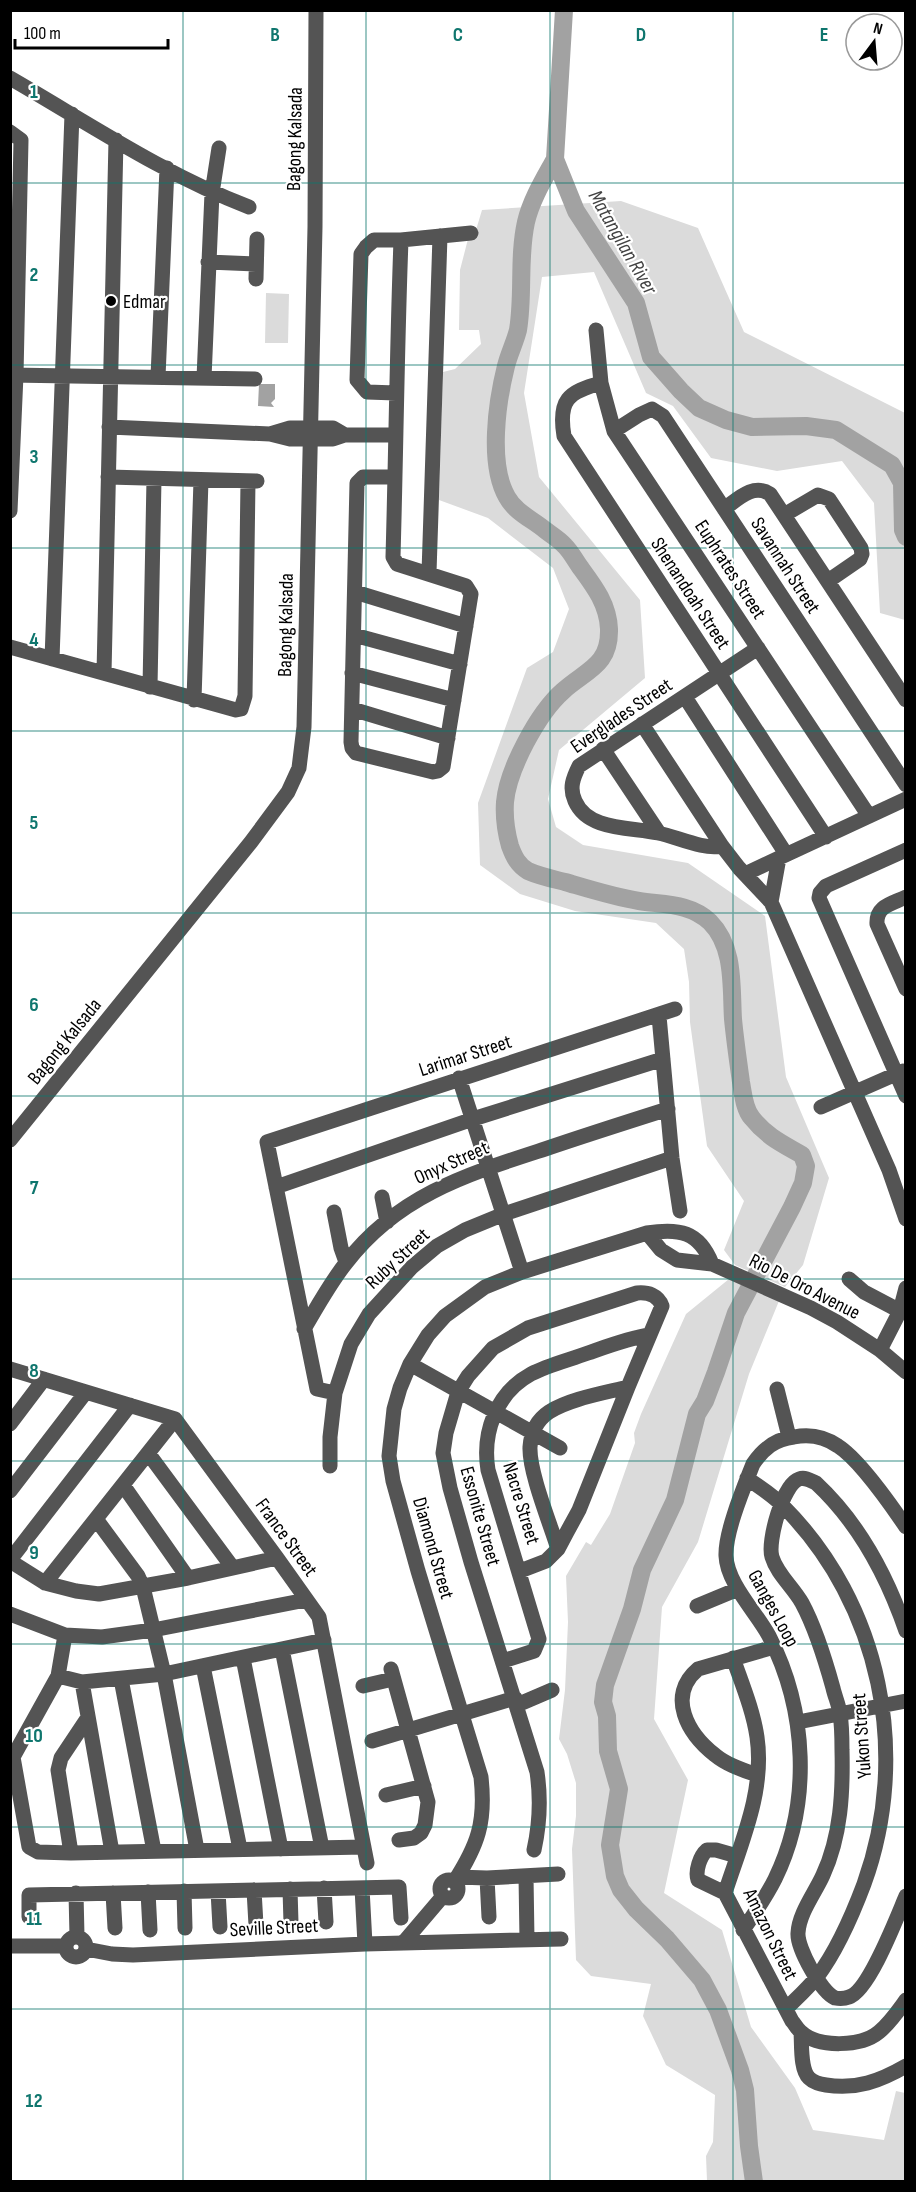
<svg xmlns="http://www.w3.org/2000/svg" width="916" height="2192" viewBox="0 0 916 2192" font-family="'Sofia Sans Condensed',sans-serif">
	<rect width="100%" height="100%" fill="#fff"/>
	<path fill="#dbdbdb" d="M621,201L698,228L744,332L905,413V620L880,613L874,503L842,461L777,471L711,458L673,406L646,393L594,272L542,277L524,393L539,477L640,600L645,678L559,750L548,799L556,827L583,845L688,863L765,916L786,1077L829,1178L803,1265L785,1287L735,1265L724,1250L744,1201L707,1146L690,1022L689,982L684,949L656,923L575,911L520,894L480,865L478,803L527,668L553,652L569,609L553,568L488,518L439,500L443,372L455,369L481,344L479,330H459L460,270L468,239L473,240L482,210Z
		M266,293L289,294L288,343H265Z
		M729,1279L779,1301L749,1374L698,1542L662,1607L654,1719L688,1780L664,1893L722,1930L751,2027L795,2088L813,2130L884,2140L896,2091L905,2093V2181H707L706,2156L713,2142L715,2095L666,2065L643,2016L651,1984L591,1976L576,1960L572,1849L576,1816V1783L567,1754L559,1739L565,1690L568,1622L566,1576L586,1542L591,1545L610,1514L635,1443L634,1433L641,1414L686,1314Z"/>
	<path fill="#a2a2a2" d="M259,384H275V399L271,403L274,407L258,406Z"/>
	<g fill="none" stroke-linecap="round" stroke-linejoin="round">
		<path stroke="#a2a2a2" stroke-width="18" d="M564,10L555,159L576,211L636,303L651,357L681,391L699,408L726,420L752,427L806,426L836,430L892,465L902,483L903,530L906,537
			M555,159C544,179 531,200 526,222C518,258 524,294 518,330C515,342 509,354 506,366C497,402 488,464 507,497C516,513 532,519 545,530C552,535 560,540 565,546C571,552 575,560 580,567C594,586 608,604 609,629C610,666 586,670 563,691C538,713 508,769 505,802C504,817 506,832 510,846C514,857 518,865 528,871C539,876 553,879 565,882C589,889 614,897 639,901C664,905 690,903 710,922C735,947 731,987 733,1019C735,1040 738,1061 741,1082C743,1093 744,1109 752,1118C767,1137 783,1144 802,1155L806,1166L803,1183L792,1207L736,1313L716,1372L705,1401L697,1414L675,1500L642,1570L632,1609L605,1685L603,1702L607,1716L608,1751L619,1789L610,1845L615,1876L621,1890L636,1909L667,1939L702,1980L718,2010L740,2070L745,2090L749,2146L754,2182"/>
		<path stroke="#545454" stroke-width="15" d="M10,78C88,123 165,175 249,207
			M10,132L21,140L16,375L10,511
			M208,262L256,264
			M256,279L257,239
			M596,330L601,383L614,431L869,816
			M10,375L255,379
			M158,377L167,168
			M204,378L212,193L219,148
			M601,383C568,392 558,400 564,436L826,837
			M396,393L367,392L357,380L361,254L366,247L374,240H401L471,233
			M109,427L270,434L290,439H333L345,435H395
			M614,431L639,415L652,409L663,416L906,785
			M270,434L290,428H333L345,435
			M108,477L257,481
			M395,477H363L357,483L351,742L352,748L356,753L433,772L438,771L443,767L471,594L466,586L397,564L393,557C396,451 397,346 401,240
			M724,509C738,499 753,483 770,494L906,700
			M784,515L818,495L829,499L861,548L862,554L860,559L828,581
			M429,573L440,236
			M355,592L466,626
			M354,635L460,664
			M10,647L236,710L241,709L245,696L248,481
			M52,659L72,114
			M104,673L116,140
			M352,673L454,700
			M150,687L154,479
			M685,697L786,854
			M194,700L201,480
			M352,709L448,738
			M642,724L722,846L739,868L771,902
			M603,749L659,833
			M906,799L779,858L771,902L889,1170L906,1219
			M722,846C702,850 678,837 658,833C631,827 588,831 575,801C569,788 573,778 579,766L758,648
			M906,850L826,886L820,893L819,898L906,1096
			M745,874L779,858
			M906,897C891,904 876,906 877,924L906,989
			M659,1016L672,1158L680,1211
			M459,1078L522,1272
			M821,1107L903,1071
			M10,1140L251,842L288,792L299,768L304,727L315,227L316,10
			M276,1187L473,1119L663,1059
			M382,1197L387,1222
			M334,1212L341,1248L346,1262
			M647,1233L661,1250L677,1260L712,1264L811,1308L837,1322L880,1350L906,1372
			M849,1279L864,1292L900,1311
			M304,1329C317,1307 330,1283 346,1263C398,1195 468,1174 545,1149C586,1135 627,1122 668,1109
			M880,1350L900,1311L906,1288
			M410,1364L560,1448
			M10,1369L175,1419L277,1558L319,1617L367,1863
			M777,1389L789,1437
			M335,1393L317,1389L267,1142L675,1009
			M10,1424L44,1379
			M148,1453L233,1568
			M330,1466V1437L335,1393L351,1344L369,1314L412,1267L437,1246L465,1230L504,1214L672,1158
			M747,1478C759,1487 773,1495 783,1506C881,1604 911,1754 864,1884C852,1916 838,1949 817,1977C808,1988 796,1999 786,2009
			M123,1485L188,1578
			M10,1491L86,1392
			M96,1519L138,1576L143,1587L164,1674L197,1850
			M558,1549C550,1523 529,1472 530,1447C531,1433 537,1420 549,1412C569,1399 604,1393 628,1387
			M10,1560L130,1405
			M10,1561L45,1583L76,1591L99,1594L188,1578L277,1558
			M520,1571L546,1561L558,1549L567,1532L579,1510L628,1387L662,1306C658,1295 648,1292 637,1293L528,1328L493,1348L468,1376L458,1392L446,1433L443,1453L450,1488L471,1562L537,1772C541,1799 540,1823 534,1850
			M45,1583L175,1419
			M697,1606L738,1589
			M10,1614L65,1635L102,1637L153,1630L306,1600
			M906,1631C887,1576 859,1523 816,1483C810,1480 805,1477 799,1479C783,1484 767,1542 772,1557C777,1574 793,1587 802,1603C816,1629 825,1659 833,1688C835,1697 839,1705 840,1714C842,1726 842,1739 842,1750C843,1792 841,1836 823,1875C815,1893 799,1913 798,1933C797,1948 821,1992 835,1998C840,1999 844,1999 849,1997C869,1991 897,1917 906,1896
			M65,1635L58,1676L13,1757L29,1847L38,1852L71,1853L364,1847
			M282,1649L322,1848
			M243,1658L281,1849
			M733,1658C742,1684 753,1710 757,1737C765,1791 741,1843 725,1893L792,2021C795,2024 797,2029 801,2032C818,2048 861,2047 879,2032C890,2023 898,2011 906,2000
			M503,1661L534,1651L539,1639L488,1470C482,1433 496,1393 531,1374C548,1365 569,1360 588,1353C608,1346 629,1338 650,1335
			M203,1666L240,1849
			M391,1669L428,1802L425,1825L421,1833L414,1838L399,1840
			M58,1676L82,1682L164,1674L324,1640
			M121,1679L154,1851
			M82,1682L112,1852
			M363,1686L393,1679
			M517,1705L552,1690
			M798,1722L906,1701
			M372,1741L515,1698
			M757,1775C743,1770 727,1765 715,1755C688,1734 666,1696 698,1669L774,1647
			M386,1795L424,1786
			M71,1853L58,1770L61,1758L87,1719
			M526,1876L527,1940
			M457,1877L487,1878L558,1874
			M487,1878L489,1917
			M440 1889a9 9 0 1 1 18 0a9 9 0 1 1-18 0Z
			M454,1882C478,1845 486,1822 481,1777L418,1571L393,1481L389,1456L394,1409L400,1388L410,1364L428,1335L445,1316L485,1287L522,1272L647,1233C679,1228 699,1231 712,1264
			M324,1888L326,1922
			M362,1888L365,1944
			M290,1889L291,1923
			M254,1890L256,1925
			M184,1891L185,1928
			M218,1891L220,1927
			M148,1892L150,1930
			M76,1893L77,1936
			M113,1893L115,1928
			M725,1893L698,1880C695,1871 700,1856 707,1850H716L737,1856
			M29,1917V1895L399,1887L401,1918
			M743,1930C755,1913 766,1897 775,1879C812,1803 807,1710 769,1636C756,1612 727,1583 726,1556C725,1532 744,1487 753,1464C763,1449 775,1439 794,1437C809,1434 825,1437 838,1446C860,1460 891,1505 906,1527
			M66 1947a10 10 0 1 1 20 0a10 10 0 1 1-20 0Z
			M403,1943L443,1896
			M10,1946H65
			M86,1949L112,1954L133,1955L365,1944L561,1939
			M801,2033C802,2045 800,2069 809,2078C814,2083 820,2084 826,2085C856,2090 880,2081 906,2066"/>
	</g>
	<path fill="none" stroke="#0f766e" stroke-width="1.5" stroke-opacity="0.55" d="M183,10V2182M366,10V2182M550,10V2182M733,10V2182M10,183H906M10,365H906M10,548H906M10,731H906M10,913H906M10,1096H906M10,1279H906M10,1461H906M10,1644H906M10,1827H906M10,2009H906"/>
	<circle fill="#000" stroke="#fff" stroke-width="2" cx="111" cy="301" r="6"/>
	<g text-anchor="middle" stroke-width="4.5" stroke-linejoin="round" paint-order="stroke">
		<g font-size="20" fill="#000" stroke="#fff">
			<text transform="translate(294 139) rotate(-89)" y="7">Bagong Kalsada</text>
			<text transform="translate(786 565) rotate(57)" y="7">Savannah Street</text>
			<text transform="translate(731 569) rotate(57)" y="7">Euphrates Street</text>
			<text transform="translate(691 593) rotate(57)" y="7">Shenandoah Street</text>
			<text transform="translate(285 625) rotate(-89)" y="7">Bagong Kalsada</text>
			<text transform="translate(621 715) rotate(-34)" y="7">Everglades Street</text>
			<text transform="translate(64 1041) rotate(-51)" y="7">Bagong Kalsada</text>
			<text transform="translate(465 1055) rotate(-18)" y="7">Larimar Street</text>
			<text transform="translate(451 1162) rotate(-24)" y="7">Onyx Street</text>
			<text transform="translate(397 1258) rotate(-43)" y="7">Ruby Street</text>
			<text transform="translate(805 1286) rotate(27)" y="7">Rio De Oro Avenue</text>
			<text transform="translate(522 1503) rotate(73)" y="7">Nacre Street</text>
			<text transform="translate(481 1516) rotate(74)" y="7">Essonite Street</text>
			<text transform="translate(287 1537) rotate(54)" y="7">France Street</text>
			<text transform="translate(434 1548) rotate(74)" y="7">Diamond Street</text>
			<text transform="translate(774 1608) rotate(61)" y="7">Ganges Loop</text>
			<text transform="translate(861 1736) rotate(-94)" y="7">Yukon Street</text>
			<text transform="translate(274 1927) rotate(-3)" y="7">Seville Street</text>
			<text transform="translate(771 1934) rotate(64)" y="7">Amazon Street</text>
		</g>
		<g font-size="20" fill="#000" stroke="#fff" text-anchor="start">
			<text x="123" y="308">Edmar</text>
		</g>
		<g font-size="21" font-style="italic" fill="#434343" stroke="#fff">
			<text transform="translate(623 242) rotate(60)" y="7">Matangilan River</text>
		</g>
	</g>
	<g font-size="20" text-anchor="middle" font-weight="bold" fill="#0f766e" stroke="#fff" stroke-width="4.5" stroke-linejoin="round" paint-order="stroke">
		<text x="275" y="41">B</text>
		<text x="458" y="41">C</text>
		<text x="641" y="41">D</text>
		<text x="824" y="41">E</text>
		<text x="34" y="98">1</text>
		<text x="34" y="281">2</text>
		<text x="34" y="463">3</text>
		<text x="34" y="646">4</text>
		<text x="34" y="829">5</text>
		<text x="34" y="1011">6</text>
		<text x="34" y="1194">7</text>
		<text x="34" y="1377">8</text>
		<text x="34" y="1559">9</text>
		<text x="34" y="1742">10</text>
		<text x="34" y="1925">11</text>
		<text x="34" y="2107">12</text>
	</g>
	<rect width="916" height="2192" fill="none" stroke="#000000" stroke-width="24"/>
	<g transform="translate(874 42) rotate(16)"><circle r="28" fill="#ffffff" stroke="#999999" stroke-width="1.5"/>
	<path d="M0-4.5L10 22L0 15L-10 22Z" fill="#000000"/>
	<text y="-9" font-size="16" font-weight="bold" text-anchor="middle" fill="#000000">N</text>
	</g>
	<path d="M15 39v9h153v-9" fill="none" stroke="#000000" stroke-width="3"/>
	<text x="24" y="39" font-size="18" fill="#000000" stroke="#ffffff" stroke-width="4.5" paint-order="stroke">100 m</text>
</svg>
